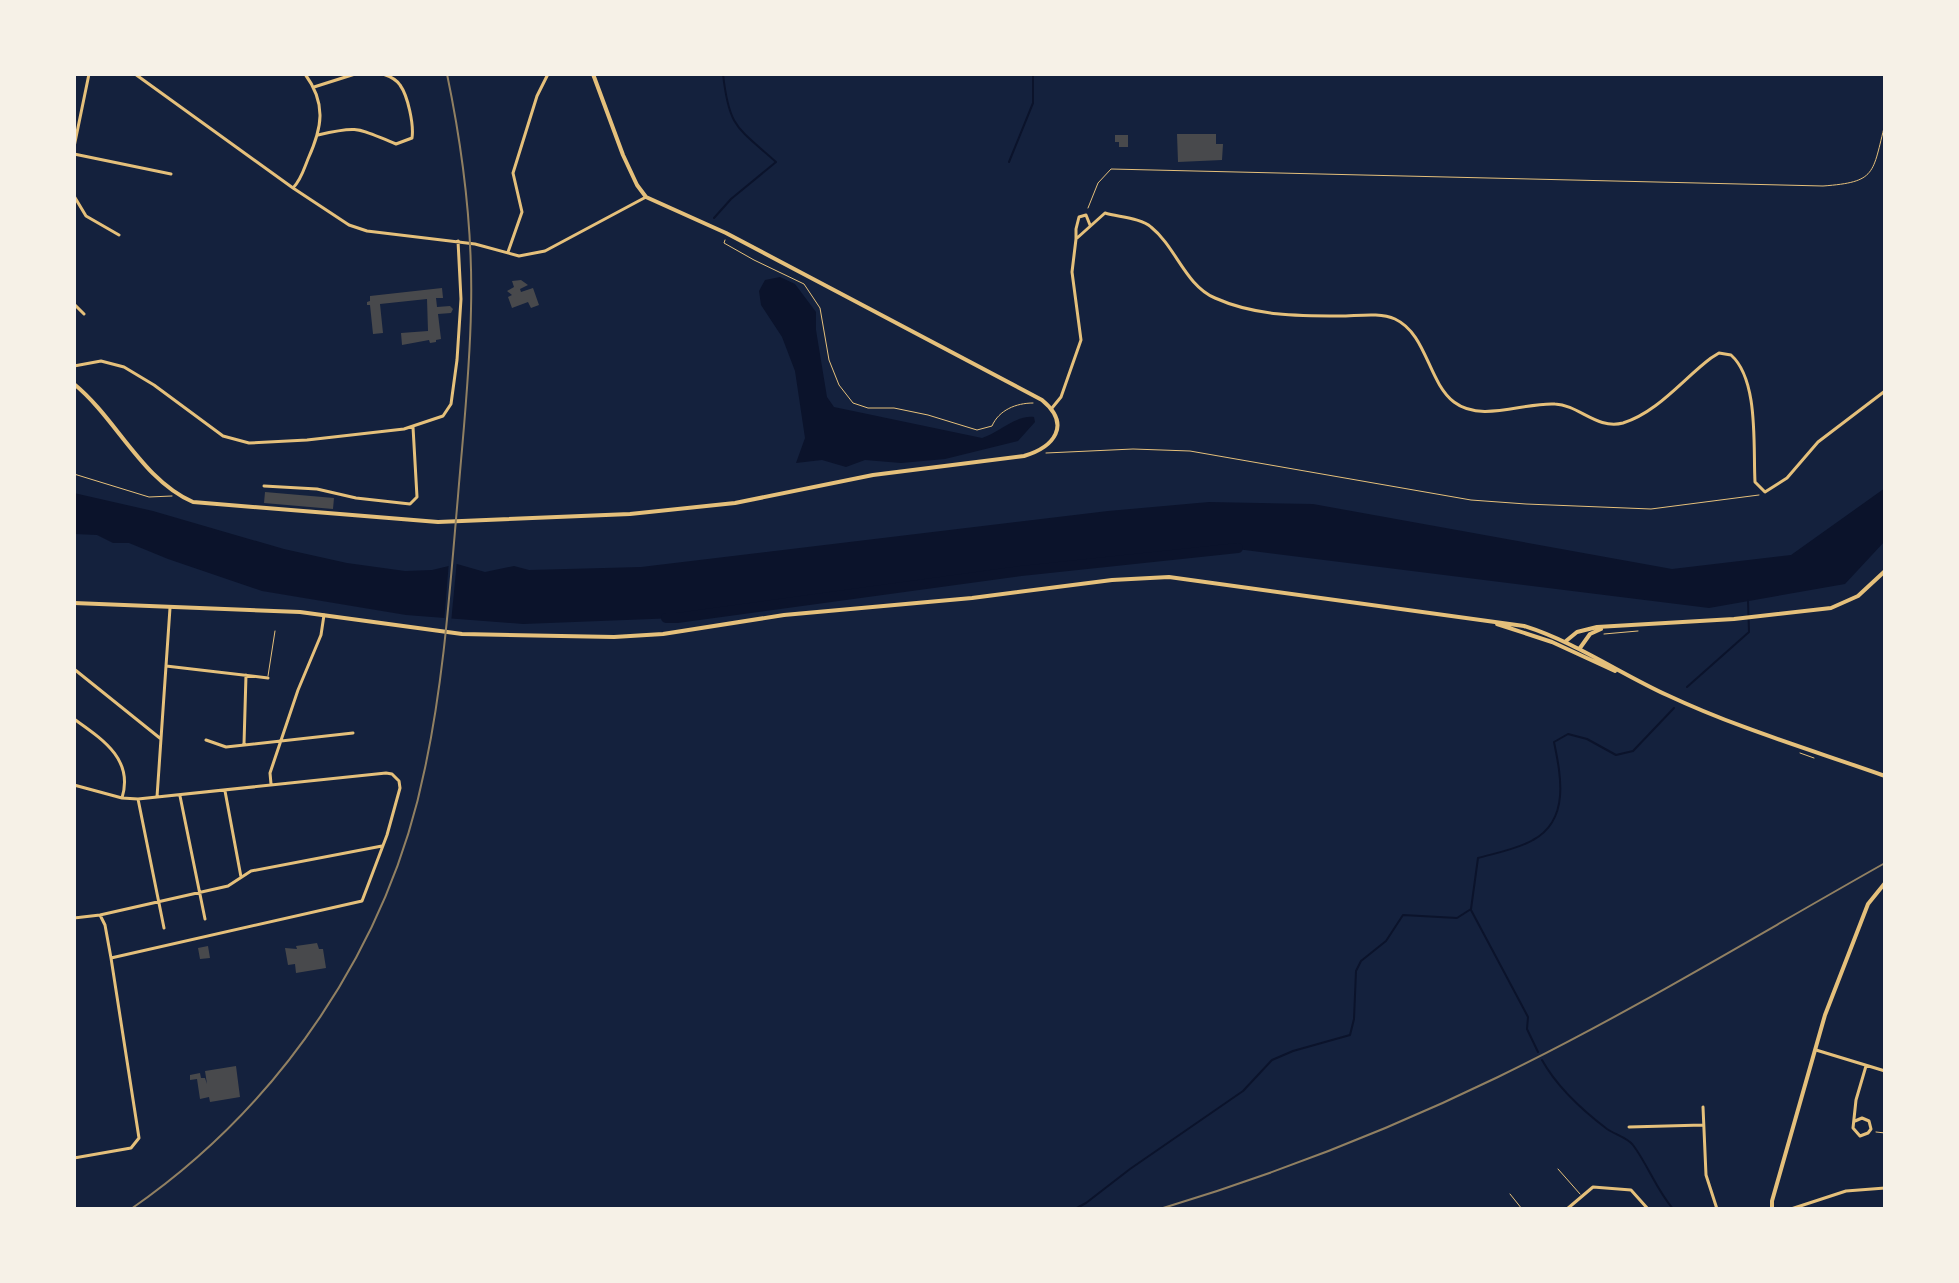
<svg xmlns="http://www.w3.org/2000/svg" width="1959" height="1283" viewBox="0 0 1959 1283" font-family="Commissioner,sans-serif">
	<rect width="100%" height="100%" fill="#14213d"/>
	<path fill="#0b132b" d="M780,277L795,284L816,312V330L827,397L834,407L982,438C999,433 1015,415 1034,417L1035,422L1018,441L945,459L901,463L865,460L846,467L822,460L796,463L805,438L795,371L782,337L761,305L759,291L765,280Z
		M1885,488V541L1845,584L1709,608L1229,548L1021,571L677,618L523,624L406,615L262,591L168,559L129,543H113L97,535L74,534V493L153,511L284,549L347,563L405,571L432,570L457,564L485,572L514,566L529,570L641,567L1108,511L1209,502L1313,504L1672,569L1791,555Z"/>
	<path fill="#14213d" d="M457,560L451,623H444L449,561Z"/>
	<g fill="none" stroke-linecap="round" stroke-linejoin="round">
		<path stroke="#0b132b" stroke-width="2" d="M1009,162L1033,103V74
			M714,218L731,199L776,162C737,127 729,128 723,74
			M1687,687L1749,632L1748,600
			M1471,910L1528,1017L1527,1029L1538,1052
			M1542,1060C1557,1087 1582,1110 1607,1129C1614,1134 1628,1138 1633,1145C1648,1165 1656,1189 1673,1209
			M1075,1209L1086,1203L1130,1169L1243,1091L1272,1060L1293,1051L1350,1035L1354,1019L1356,971L1361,961L1386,941L1403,915L1457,918L1471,909L1478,858C1496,853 1518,849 1533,840C1570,820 1561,776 1554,742L1568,734L1587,739L1616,755L1633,751L1674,708"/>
		<path stroke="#0b132b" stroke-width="10" d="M666,618H677L1021,571L1238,548"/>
	</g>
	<path fill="#48494c" d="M1177,134H1216V144H1223L1222,160L1178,162Z
		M1115,135H1128V147H1119V142H1115Z
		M521,280L528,285L520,289L521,292L533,288L539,305L531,308L528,302L512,308L508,297L512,295L507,291L514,287L512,281Z
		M442,288L443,298H436L437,307L450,306L453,309L451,313L438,314L441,339L436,340V342L430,343L429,340L402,345L401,333L428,331L427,299L380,304L383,333L373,334L370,305H367V302L370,301V296Z
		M265,492L334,498L333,509L264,503Z
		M317,943L319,949H323L326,968L296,973L295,964L288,965L285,948L297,949L296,946Z
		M208,946L210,958L200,959L198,948Z
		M236,1066L240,1097L210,1102L209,1097L200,1099L197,1079L190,1080V1075L200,1073L201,1078H205L207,1084L205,1071Z"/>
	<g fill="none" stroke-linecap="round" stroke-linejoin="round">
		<path stroke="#e5c07b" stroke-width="1" d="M1088,208L1098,183L1111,169L1823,186C1877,182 1872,174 1885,124
			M725,240L724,243L754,260L804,284L820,308L829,360L839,385L853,403L868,408H894L928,415L977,430L992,426C999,410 1016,403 1033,403
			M1046,453L1133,449L1190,451L1471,500L1526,504L1651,509L1759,495
			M74,474L149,497L172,496
			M1604,634L1638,631
			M1800,753L1814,758
			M1876,1132L1885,1133"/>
		<path stroke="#e5c07b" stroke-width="1" d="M268,676L275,631
			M1558,1169L1580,1194
			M1510,1194L1522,1209"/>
		<path stroke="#e5c07b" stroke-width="3" d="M135,74L293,188L349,225L367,231L475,244L519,256L545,251L646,197
			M314,87L355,74
			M318,135C361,125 358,129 396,144L412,138C414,125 408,96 400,85C396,79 389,76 383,74
			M74,147L89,74
			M74,154L171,174
			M293,188C301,180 304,169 308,159C322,128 327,104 305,74
			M74,196L86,216L119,235
			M1076,239V229L1079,217L1086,215L1090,225
			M508,252L522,212L513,173L537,96L548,74
			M74,304L84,314
			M74,366L101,361L124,367L154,385L223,436L249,443L307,440L404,429L443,416L451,404L457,360L461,299L458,241
			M1052,408L1061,397L1081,340L1072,272L1076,239L1105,213C1118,217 1141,218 1151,227C1176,247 1185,285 1215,298C1255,316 1298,316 1340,316C1357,316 1380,312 1395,319C1427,334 1428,382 1454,402C1481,423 1524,402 1555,404C1579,405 1597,430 1623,423C1658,412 1683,379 1711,358L1719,353L1731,355C1759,380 1753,446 1755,482L1765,492L1787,478L1818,442L1885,391
			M264,486L317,489L356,498L410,504L417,497L413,427
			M170,608L166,666L268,678
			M74,669L161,739
			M74,719C102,739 134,759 122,798
			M206,740L226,747L353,733
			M244,744L246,675
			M271,784L270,773L298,690L321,635L324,615
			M74,785L122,798L138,799L386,773L392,774L399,781L400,788L387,835L362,901L111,958
			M225,791L241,877
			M180,796L205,919
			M157,797L166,666
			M138,799L164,928
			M74,918L100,915L228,886L251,871L382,846
			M1816,1050L1885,1071
			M1703,1107L1706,1175L1717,1209
			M1855,1121L1862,1118L1869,1121L1871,1129L1868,1133L1860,1136L1853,1128L1856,1100L1866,1066
			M1629,1127L1703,1125
			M74,1158L131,1148L139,1138L111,958L105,925L100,915
			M1567,1209L1593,1187L1631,1190L1648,1209
			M1791,1209L1846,1191L1885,1188"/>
		<path stroke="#e5c07b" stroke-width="4" d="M74,384C116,418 142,480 193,502L438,522L630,514L735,503L873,475L1024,456C1054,447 1072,425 1042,400L726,233L646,197L637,185L623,155L593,74
			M1566,641L1577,632L1597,627L1734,619L1831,608L1858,596L1885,571
			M1580,648L1590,634L1601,629
			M1772,1209V1201L1825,1015L1868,904L1885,883"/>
		<path stroke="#e5c07b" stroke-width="4" d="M74,603L300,612L462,634L614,637L663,634L784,615L972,598L1112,580L1169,577L1524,626C1575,642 1619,673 1667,695C1737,728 1812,750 1885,776
			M1497,624L1552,642L1615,671"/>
		<path stroke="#918062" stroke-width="2" d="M131,1209C280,1106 389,946 425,768C444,679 450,587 458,496C463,434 470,372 471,309C473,230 463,151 447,74
			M1160,1209C1276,1174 1389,1130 1498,1077C1630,1013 1757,935 1885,863"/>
	</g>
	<rect width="1959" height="1283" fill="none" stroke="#f6f1e7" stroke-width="152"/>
</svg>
